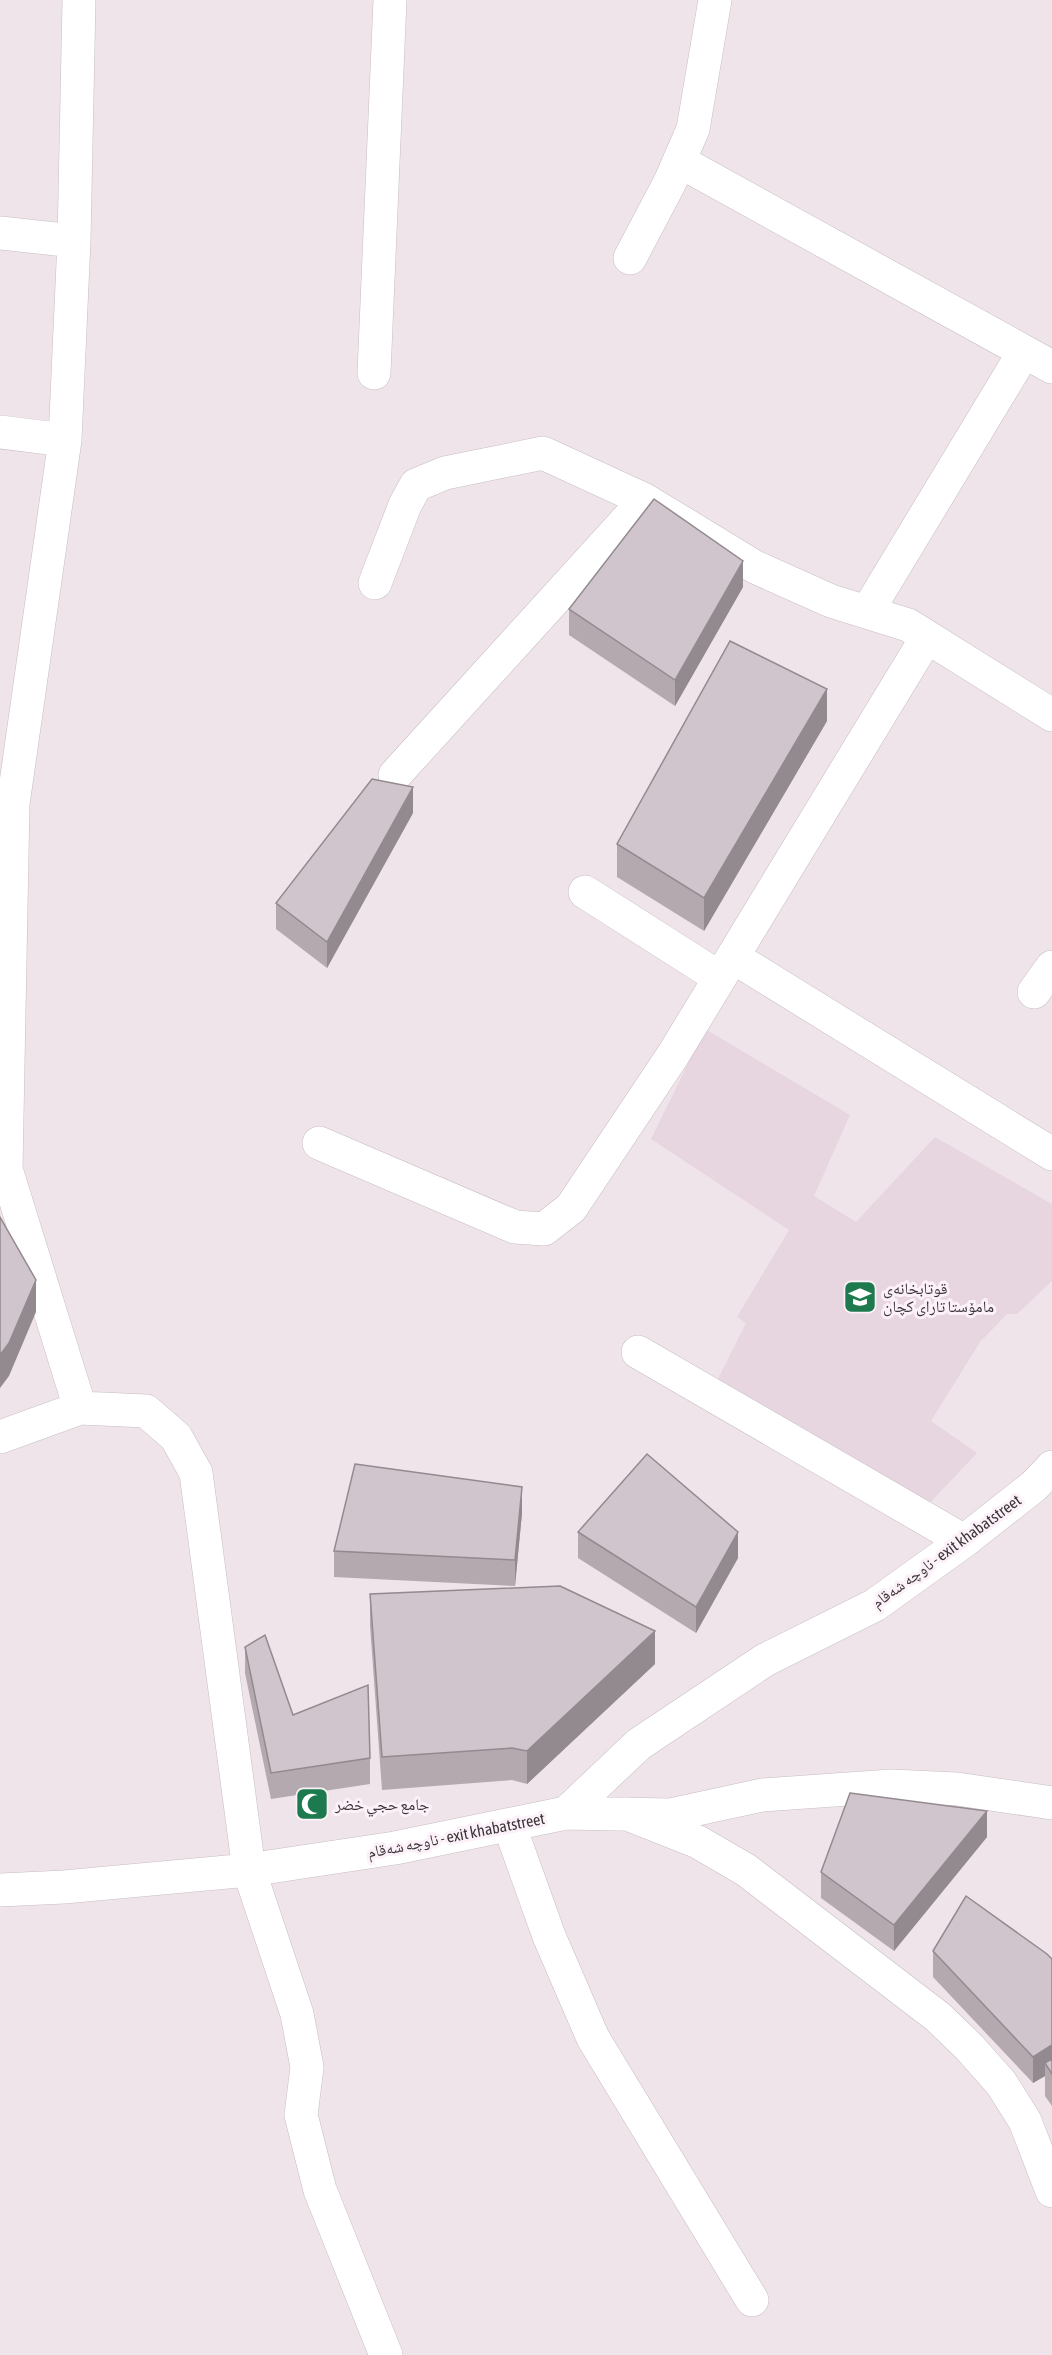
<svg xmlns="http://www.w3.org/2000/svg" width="1052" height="2355" viewBox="0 0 1052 2355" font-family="'Asap Condensed','Noto Naskh Arabic',sans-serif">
	<rect width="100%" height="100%" fill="#efe4ea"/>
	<path fill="#e7d5e0" d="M705,1029L850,1115L814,1196L856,1222L935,1137L1052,1204V1281L1017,1314H1007L980,1342L931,1421L977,1453L926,1507L717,1381L746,1323L737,1317L789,1230L651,1139Z"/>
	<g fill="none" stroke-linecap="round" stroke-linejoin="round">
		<defs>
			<path id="minor" d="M79,0L74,241L65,440L13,804L6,1169L80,1408
				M679,161L1052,367
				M0,233L74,241
				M630,258L670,182L693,129L715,0
				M374,373L390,0
				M0,432L65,440
				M375,583L405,505L416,485L445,473L543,453L645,500L755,567L831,601L908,625L1052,715
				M867,612L1024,352
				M395,775L645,500
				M585,892L720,978
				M733,957L1052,1154
				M1034,992L1052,967
				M319,1143L515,1227L544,1229L571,1208L673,1055L927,637
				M638,1352L964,1541
				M0,1437L80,1408L146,1411L176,1437L196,1473L249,1870L297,2014L307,2067L301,2115L320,2190L386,2355
				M566,1813L670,1815L762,1795L891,1786L957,1789L1052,1803
				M627,1814L698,1842L746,1870L938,2017L970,2048L1001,2083L1025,2121L1052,2191
				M510,1827L549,1936L593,2038L752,2300
				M0,1890L64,1887L249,1870L395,1848L566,1813L639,1744L765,1660L875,1605L964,1541L1034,1486L1052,1467"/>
		</defs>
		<use href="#minor" stroke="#c7bdc3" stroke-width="34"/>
		<use href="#minor" stroke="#fff" stroke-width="33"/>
	</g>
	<path fill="#b3a9af" d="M743,587L675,706L569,635V609Z
		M827,721L704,931L617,877V844Z
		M413,813L327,968L276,929V903Z
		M522,1513L515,1586L334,1577V1551Z
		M578,1532L738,1558L696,1633L578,1558Z
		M370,1594L655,1664L527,1784L512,1780L382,1790L370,1626Z
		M245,1647L293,1715L370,1758V1784L271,1799L245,1673Z
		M987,1837L894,1951L821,1898V1872Z
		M933,1951L1052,1959V2106L1045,2096V2076L1033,2083L933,1977Z"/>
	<path fill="#928a8f" d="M743,561V587L675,706V680Z
		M827,689V721L704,931V898Z
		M413,787V813L327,968V942Z
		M36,1280V1312L9,1376L0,1388V1355Z
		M522,1487V1513L515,1586V1560Z
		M738,1532V1558L696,1633V1607Z
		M655,1631V1664L527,1784V1751Z
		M987,1811V1837L894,1951V1925Z
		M1052,2045V2071L1045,2063V2076L1033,2083V2057Z"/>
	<path fill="#d0c5cc" stroke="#928a8f" stroke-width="1.5" d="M654,499L743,561L675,680L569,609Z
		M730,641L827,689L704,898L617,844Z
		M372,779L413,787L327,942L276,903Z
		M0,1217L36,1280L9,1343L0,1355Z
		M647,1454L738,1532L696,1607L578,1532Z
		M355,1464L522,1487L515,1560L334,1551Z
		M560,1586L655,1631L527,1751L512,1748L382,1757L370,1594Z
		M265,1635L293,1715L368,1685L370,1758L271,1773L245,1647Z
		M850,1793L987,1811L894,1925L821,1872Z
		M966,1896L1047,1954L1052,1959V2045L1033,2057L933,1951Z
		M1052,2059V2074L1045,2063Z"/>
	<defs>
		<symbol id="school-square" viewBox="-11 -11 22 22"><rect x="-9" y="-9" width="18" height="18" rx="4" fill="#1d7a4f" stroke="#fcf1f8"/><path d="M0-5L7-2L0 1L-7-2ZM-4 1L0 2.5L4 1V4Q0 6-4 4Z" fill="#fff"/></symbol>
		<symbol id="mosque-square" viewBox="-11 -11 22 22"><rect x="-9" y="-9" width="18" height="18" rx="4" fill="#1d7a4f" stroke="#fcf1f8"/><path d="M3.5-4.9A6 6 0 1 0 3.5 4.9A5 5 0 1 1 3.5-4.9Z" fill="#fff"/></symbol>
	</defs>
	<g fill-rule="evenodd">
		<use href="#school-square" x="841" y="1278" width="38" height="38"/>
		<use href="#mosque-square" x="293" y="1785" width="38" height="38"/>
	</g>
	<g text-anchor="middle" stroke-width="6" stroke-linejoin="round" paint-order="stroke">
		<g font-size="16" fill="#3a3639" stroke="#fcf1f8" text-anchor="start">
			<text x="883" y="1294">قوتابخانەی<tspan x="883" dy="18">مامۆستا تارای کچان</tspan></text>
			<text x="335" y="1810">جامع حجي خضر</text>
		</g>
		<g font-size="16" fill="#3a3639" stroke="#fcf1f8">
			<text transform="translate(946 1551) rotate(-36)" y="6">ناوچە شەقام - exit khabatstreet</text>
			<text transform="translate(456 1835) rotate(-11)" y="6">ناوچە شەقام - exit khabatstreet</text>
		</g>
	</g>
</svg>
